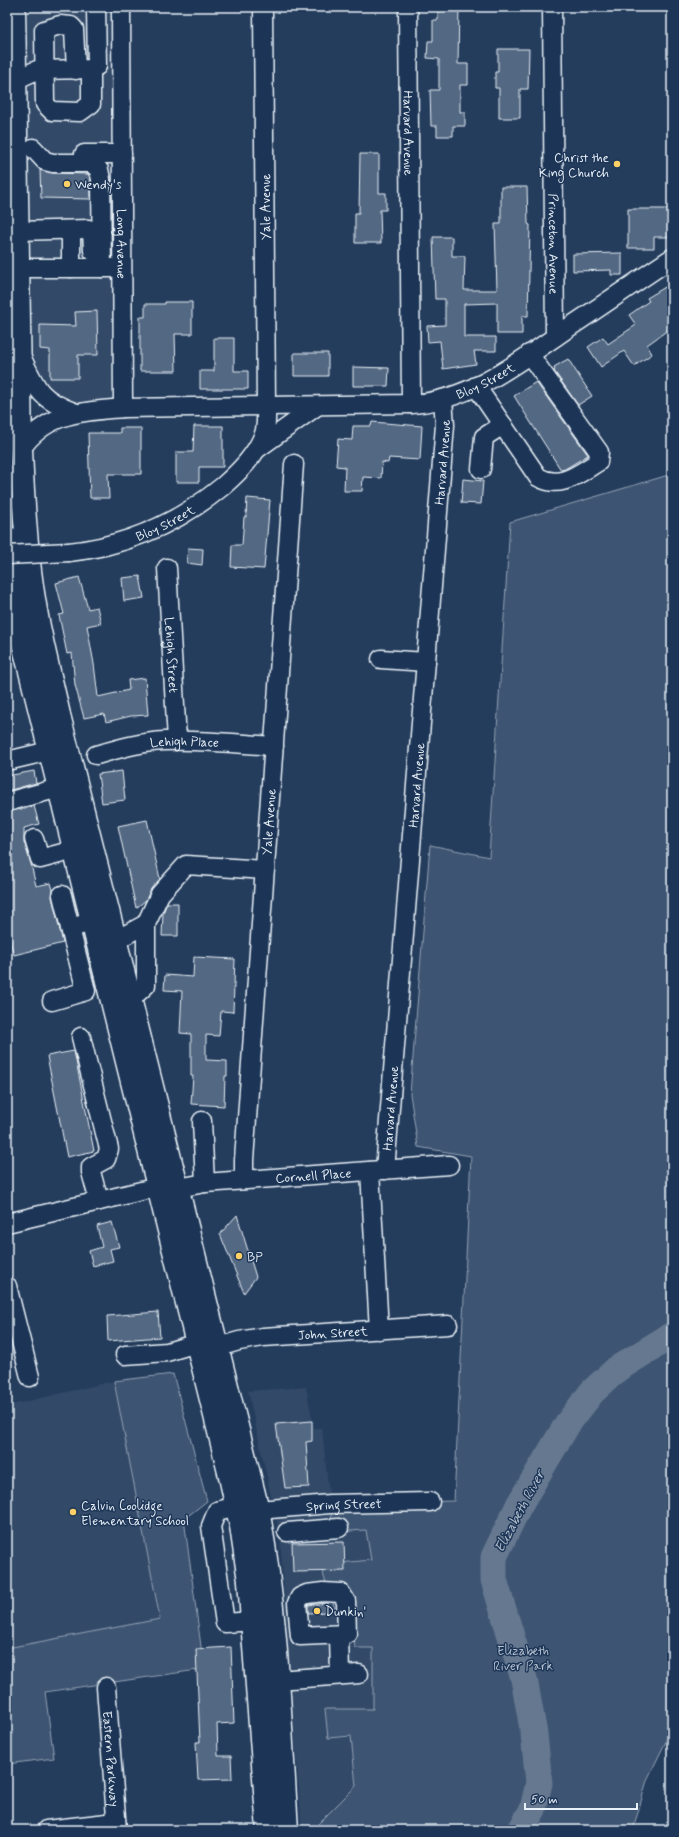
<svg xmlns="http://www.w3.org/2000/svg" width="679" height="1837" viewBox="0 0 679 1837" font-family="Mynerve,sans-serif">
	<rect width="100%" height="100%" fill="#253d5d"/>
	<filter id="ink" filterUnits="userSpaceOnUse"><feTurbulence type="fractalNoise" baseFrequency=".025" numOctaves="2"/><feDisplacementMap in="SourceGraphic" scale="8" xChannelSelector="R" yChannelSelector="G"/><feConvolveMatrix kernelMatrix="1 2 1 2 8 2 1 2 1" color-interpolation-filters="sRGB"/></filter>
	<g filter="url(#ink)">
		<path fill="#334a68" d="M14,7H119L123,408L61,407L19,352Z
			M114,1381L160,1619L7,1650V1406Z
			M306,1387L314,1428H322L333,1532L366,1530L371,1560L320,1565L352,1607L373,1648V1709L325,1710L351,1736L356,1786L318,1824L316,1830H302L280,1537L248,1391Z"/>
		<path fill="#3e5472" stroke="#93a2b5" d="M672,474V1729L647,1780L633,1830H316L318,1824L356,1786L351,1736L328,1738L325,1709H373V1648H355L352,1608L335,1609L320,1565L371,1560L366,1530L333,1532L330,1504L454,1501L471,1156L418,1147L410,1094L430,845L489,857L510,522Z
			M173,1374L207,1501L184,1519L204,1669L45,1692L54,1758L7,1764V1648L160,1619L114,1381Z"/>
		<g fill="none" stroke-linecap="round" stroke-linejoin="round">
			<path stroke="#657890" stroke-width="27" d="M521,1830L533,1809L539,1783L534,1734L524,1679L494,1580V1557L519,1505L568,1423L592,1392L617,1369L672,1335"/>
		</g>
		<path fill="#536782" stroke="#e8f1f8" d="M438,7H459L458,64H468V85H460V112H465V126H453V136H437V126H431L430,90H439V59L427,58L428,41H433V20H438Z
			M498,49H529L528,89H520V118H499V88H495V72H498Z
			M360,154H379V193H386V210H380L381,243H355V213H359Z
			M40,170L53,173L88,174L91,180V199L41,198Z
			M501,187H527L528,224L530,225L528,316H522V334H497V303L464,304V337H496V351H474L476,364L443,369L440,341L428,342L427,326L445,325V299H435L433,237H452V256H465L464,290H497L495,224H501Z
			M628,209H671V237H654V248H628Z
			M622,253V275H611V270L573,271V254Z
			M667,286L672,295V327L647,345L652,354L634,366L624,351L601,367L588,347L603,337L608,344L636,325L629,315L649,301L647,298Z
			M165,302H192V334H175L176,371H140V317H145V304H165Z
			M97,311L98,355H78V378H50V350L40,349V325L76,326L75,312Z
			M214,338H234V371H248V389H200V371H214Z
			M294,353H328V376H294Z
			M568,359L592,396L578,405L554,371L555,370L554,367Z
			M353,367L389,368L388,386H353Z
			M536,382L588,455L565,469L561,470L514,396Z
			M372,422L422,426L420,460L389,458L388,463L382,462L381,478L363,477L362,491H344L345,467L336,466L338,439L352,440L353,426H371Z
			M194,426H223V467H199V482H176V452H193Z
			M120,428H141V474H108L109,498H90L88,433H120Z
			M463,479L483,481L481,504L461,503Z
			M247,498L270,500L264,569L231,567L232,545H242L244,517H246Z
			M188,548L203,549L202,565L187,563Z
			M140,576L144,598L124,601L122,578Z
			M79,577L88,609L97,607L101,623L87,626L94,664L98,697L129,690L128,680L145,678L148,715L131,716L106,722L104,714L84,718L75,685L72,653L67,654L59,615L64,614L56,583Z
			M34,771L36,783L7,791V776Z
			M122,771L125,800L102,803L98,774Z
			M34,806L39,824L24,828V842L31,864L36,886L51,883L53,890L52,897L63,943L14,955L7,930V812Z
			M147,820L160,879L151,889L146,900L136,908L118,826Z
			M167,903H178V936H162L163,913Z
			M194,957L235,959L233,1012L221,1011L219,1036L206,1035V1060L227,1061V1076H225L224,1106L191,1104L193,1076H191V1034L180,1033L182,991L164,990L165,975L193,977Z
			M74,1051L94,1151L67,1157L47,1056Z
			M237,1215L256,1277L244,1293L220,1234Z
			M112,1222L119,1247L110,1249L113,1261L93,1266L89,1251L102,1247L97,1226Z
			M158,1312L160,1337L108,1341L107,1316Z
			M312,1421V1441L306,1442L309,1487L285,1488L276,1424Z
			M344,1542L345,1571L293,1572L292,1543Z
			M327,1603V1612L308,1613V1605Z
			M231,1647L234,1723L217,1724L218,1756H231L232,1779L198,1780L196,1742H200L196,1649Z"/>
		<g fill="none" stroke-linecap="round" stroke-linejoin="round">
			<defs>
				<g id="minor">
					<path id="s1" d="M121,7L123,408"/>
					<path id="s2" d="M408,7L411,404"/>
					<path id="s3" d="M552,7L555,337"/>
					<path d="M76,70L74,29L71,26L60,25L44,30L45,104L52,111L80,112L91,104V69"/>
					<path d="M15,80L37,70L91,69L97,66L96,7"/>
					<path d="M33,148L45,161L53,163H92L99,170L101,179L102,268"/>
					<path d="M84,154H122"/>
					<path d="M64,230L71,235V268"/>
					<path d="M17,231L89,229L92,231L93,251"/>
					<path d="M18,268H113"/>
					<path d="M21,356C36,389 40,400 76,413"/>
					<path d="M476,386L538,477C560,490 578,474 598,462L599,452L529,354"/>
					<path id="s4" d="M21,449C47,412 81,412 123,408L411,404C471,401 520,361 568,328C603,305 637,281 672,258"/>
					<path d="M257,449L317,406"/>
					<path d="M481,469L484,437L503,425"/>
					<path id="s5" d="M69,552C127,546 178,523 223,486C240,471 256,455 264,434C267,425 266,416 266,406L263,7"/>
					<path id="s6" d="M167,568L177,740"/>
					<path d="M381,659L426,662"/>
					<path id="s7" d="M96,755C118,749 141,742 164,741C201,739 238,744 274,746"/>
					<path d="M7,761L49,751"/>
					<path d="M7,802L59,788"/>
					<path d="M34,839L40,859L74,850"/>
					<path d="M62,895L70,928"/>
					<path d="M116,940L146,924"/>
					<path d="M131,999L146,985V924L160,894L186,865L265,870"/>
					<path d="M52,1001L86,991L70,928L92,922"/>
					<path d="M81,1037L109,1149L106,1159L91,1167V1172L99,1201"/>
					<path d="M202,1121L205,1183"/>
					<path id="s8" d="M385,1170L445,425L443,400"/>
					<path d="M370,1171L379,1330"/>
					<path id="s9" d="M244,1180V1160L294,464"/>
					<path id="s10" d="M178,1188L205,1183L449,1165"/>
					<path d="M7,1223L158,1187"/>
					<path d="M7,1286L30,1377"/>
					<path id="s11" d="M218,1347L239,1341L263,1337L448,1325"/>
					<path d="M125,1355L167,1352L197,1343"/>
					<path d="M237,1506L217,1511L211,1526L225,1623L253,1621"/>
					<path id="s12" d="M258,1510L330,1504L430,1502"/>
					<path d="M287,1532L339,1528"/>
					<path d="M323,1592L341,1593L346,1601L347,1634L300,1636L297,1603L300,1597L307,1594Z"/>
					<path d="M339,1635L340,1675"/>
					<path d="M277,1680L359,1674"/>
					<path id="s13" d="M106,1687L117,1830"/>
					<path d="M46,1830L116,1822"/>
				</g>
				<path id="highway" d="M14,7L21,449C23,501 26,553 35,605C41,642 51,678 59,715L258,1510C278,1615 280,1724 287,1830
					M7,537L13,589L23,643L229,1472L241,1526L249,1581L268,1830"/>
			</defs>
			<use href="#minor" stroke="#e8f1f8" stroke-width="21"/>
			<use href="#highway" stroke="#e8f1f8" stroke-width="25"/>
			<use href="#minor" stroke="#1d3557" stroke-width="18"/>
			<use href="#highway" stroke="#1d3557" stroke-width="22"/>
			<defs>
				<path id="minor-bridge" d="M7,555L69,552"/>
			</defs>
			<use href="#minor-bridge" stroke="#e8f1f8" stroke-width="21" stroke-linecap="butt"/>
			<use href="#minor-bridge" stroke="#1d3557" stroke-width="18"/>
		</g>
	</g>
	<g fill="#ffd166" stroke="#1d3557" stroke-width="1.5">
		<circle cx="617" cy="164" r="4"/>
		<circle cx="67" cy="184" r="4"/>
		<circle cx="239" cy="1256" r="4"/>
		<circle cx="73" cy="1512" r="4"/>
		<circle cx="317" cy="1611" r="4"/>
	</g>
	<g text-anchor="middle" stroke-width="3" stroke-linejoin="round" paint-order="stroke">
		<g font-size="13" fill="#e8f1f8" stroke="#1d3557">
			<text dy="5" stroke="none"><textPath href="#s2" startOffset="126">Harvard Avenue</textPath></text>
			<text transform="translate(265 207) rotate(-90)" y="5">Yale Avenue</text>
			<text dy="5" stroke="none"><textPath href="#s1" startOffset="237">Long Avenue</textPath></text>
			<text dy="5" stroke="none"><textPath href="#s3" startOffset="237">Princeton Avenue</textPath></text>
			<text dy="5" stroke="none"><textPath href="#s4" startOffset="481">Bloy Street</textPath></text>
			<text dy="5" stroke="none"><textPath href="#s8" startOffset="710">Harvard Avenue</textPath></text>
			<text dy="5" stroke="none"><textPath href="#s5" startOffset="101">Bloy Street</textPath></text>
			<text dy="5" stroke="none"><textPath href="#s6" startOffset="87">Lehigh Street</textPath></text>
			<text dy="5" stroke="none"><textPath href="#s7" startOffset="90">Lehigh Place</textPath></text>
			<text dy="5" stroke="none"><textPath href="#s8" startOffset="386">Harvard Avenue</textPath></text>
			<text dy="5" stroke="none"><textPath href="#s9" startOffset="359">Yale Avenue</textPath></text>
			<text dy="5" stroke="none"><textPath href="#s8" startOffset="62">Harvard Avenue</textPath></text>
			<text dy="5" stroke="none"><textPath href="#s10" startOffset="136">Cornell Place</textPath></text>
			<text dy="5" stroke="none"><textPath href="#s11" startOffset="116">John Street</textPath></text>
			<text dy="5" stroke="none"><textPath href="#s12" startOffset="86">Spring Street</textPath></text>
			<text dy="5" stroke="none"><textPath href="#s13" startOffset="72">Eastern Parkway</textPath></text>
		</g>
		<g font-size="13" fill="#e8f1f8" stroke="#1d3557" text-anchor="start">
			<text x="609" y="162" text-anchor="end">Christ the<tspan x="609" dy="15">King Church</tspan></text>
			<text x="75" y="189">Wendy's</text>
			<text x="247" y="1261">BP</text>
			<text x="81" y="1510">Calvin Coolidge<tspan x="81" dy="15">Elementary School</tspan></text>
			<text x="325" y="1616">Dunkin'</text>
		</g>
		<g font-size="13" fill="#b5c2d0" stroke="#1d3557">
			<text x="523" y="1655">Elizabeth<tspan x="523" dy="15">River Park</tspan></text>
		</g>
		<g font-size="14" font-style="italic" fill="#b4c1ce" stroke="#1d3557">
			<text transform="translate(519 1511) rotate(-62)" y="5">Elizabeth River</text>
		</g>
	</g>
	<rect width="679" height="1837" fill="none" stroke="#1d3557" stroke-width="24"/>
	<rect x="12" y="12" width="655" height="1813" fill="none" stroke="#e8f1f8" stroke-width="1.5" filter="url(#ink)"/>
	<path d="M525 1803v6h112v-6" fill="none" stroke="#e8f1f8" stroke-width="2"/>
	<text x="531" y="1803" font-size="12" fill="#e8f1f8" stroke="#1d3557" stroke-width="3" paint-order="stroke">50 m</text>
</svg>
